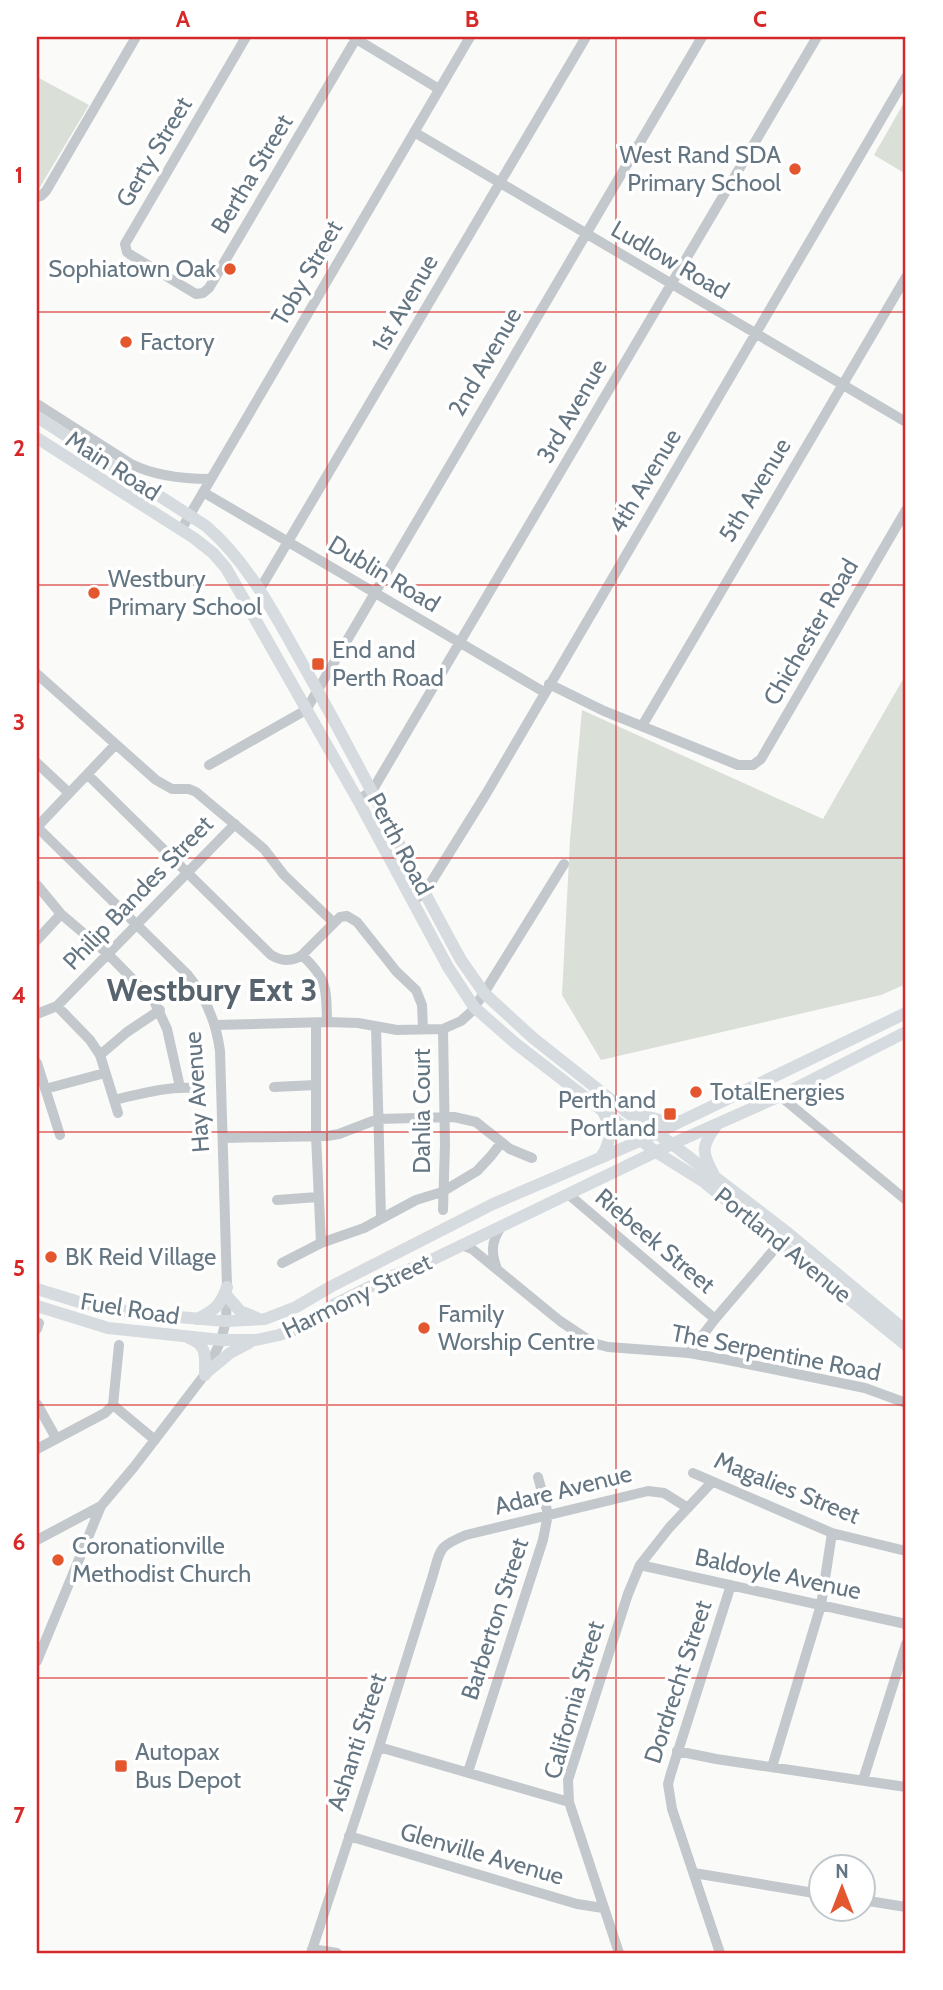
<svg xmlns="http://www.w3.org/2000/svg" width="943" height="1990" viewBox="0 0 943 1990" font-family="Cabin,sans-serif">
	<rect width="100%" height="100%" fill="#fafaf8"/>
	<path fill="#dadfd7" d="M37,77L89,105L37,192Z
		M906,99V174L874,155Z
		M906,674V984L881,995L601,1060L562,995L570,840L582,710L823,819Z"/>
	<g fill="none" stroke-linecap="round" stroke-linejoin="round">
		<path stroke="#c3c8cc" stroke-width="10" d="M246,37L125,244L127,252L131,255L196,294L203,293L209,288L357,37
			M353,37L439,89
			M414,132L906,422
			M37,197L41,196L46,191L136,37
			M37,404L131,464C155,476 183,479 210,479
			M203,492L544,692
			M181,530L470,37
			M260,589L586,37
			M37,674L156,780L172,789H189L196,792L264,849L284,875L333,922
			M549,684L604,711L738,765H753L761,759L906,510
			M642,726L906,277
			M37,763L69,793
			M209,765L306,710L702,37
			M88,775L271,955C281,961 292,962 302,955C328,980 326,987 327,1022
			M358,800L372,791L817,37
			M37,827L187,974C206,997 216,1021 220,1051L227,1287L226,1321L221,1340L206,1373L134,1467L101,1506L37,1661
			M37,827L115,745
			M37,885L61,914L108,954L154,1001L167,1029L180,1087
			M413,901L425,892L486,794L906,77
			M37,940L61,914
			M302,955L340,917L347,916L357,922L396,971L416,990L422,1005L423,1029
			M57,1006L90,1040L100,1055L118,1113
			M37,1014L57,1006L235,824
			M316,1023V1136L321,1243
			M215,1025L327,1022L358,1023L397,1030L443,1029L461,1021L471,1012L484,993L564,864
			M376,1027L381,1218
			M100,1055L127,1032L160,1010
			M37,1063L60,1135
			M274,1087L316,1085
			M45,1089L105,1073
			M780,1096L906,1200
			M114,1100C140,1094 167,1086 194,1088
			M223,1138L327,1136L339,1134L378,1119L454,1117L476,1122L510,1149L532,1158
			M568,1194L715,1319
			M277,1200L318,1197
			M443,1210L445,1145L443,1029
			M462,1245L472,1249L560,1321L593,1343L608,1347L689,1353L723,1359L865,1388L906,1403
			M282,1263L321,1243L364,1228L416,1200L442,1192L477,1171L491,1156L501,1143
			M497,1269C491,1253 491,1242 501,1227
			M37,1329L39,1323
			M119,1345L113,1405L155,1440
			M689,1353L715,1319L784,1238
			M37,1404L56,1438
			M37,1449L105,1413L113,1405
			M693,1473L832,1533L906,1551
			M37,1540L101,1506
			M640,1565L906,1624
			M379,1747L569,1802
			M677,1751L716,1759L906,1787
			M772,1767L821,1605L832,1533
			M468,1772L543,1540L548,1514L538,1477
			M863,1780L906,1644
			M349,1836L577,1904L603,1908
			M694,1873L820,1894
			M862,1900L906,1907
			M312,1949L337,1953
			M311,1953L379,1747L432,1578C441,1549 437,1547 466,1535L648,1491L664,1493L688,1508
			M619,1953L569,1802L568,1780L628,1594L640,1565L669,1528L712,1482
			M720,1953L672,1809L668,1784L671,1773L731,1585"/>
		<path stroke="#d6dbdf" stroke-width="12" d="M37,417L206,526C251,565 277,619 306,670C360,765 408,864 461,960L484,993L533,1038L624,1110L672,1144L788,1233L906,1331
			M37,438L194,538L213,553L226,568L358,800L448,967L474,1007L515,1043L656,1152L704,1182L906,1345
			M635,1113L663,1121H678
			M601,1157C611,1143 612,1127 603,1112
			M713,1173C701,1152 702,1145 716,1126
			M37,1289L79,1302L142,1314L226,1321L265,1319L296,1307L332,1286L493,1204L642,1140L906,1013
			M227,1296L240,1311L257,1318
			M37,1306L108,1328L221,1340H256L279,1335L297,1329L335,1304L355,1294L392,1276L423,1264L672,1144L780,1096L906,1032
			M197,1319C214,1311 221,1305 227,1287
			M189,1338C208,1345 205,1357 205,1375
			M206,1373L230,1353L249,1343"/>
	</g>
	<path fill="none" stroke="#d62828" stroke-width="2" stroke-opacity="0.55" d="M327,37V1953M616,37V1953M37,312H906M37,585H906M37,858H906M37,1132H906M37,1405H906M37,1678H906"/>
	<g fill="#e4572e" stroke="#fff" stroke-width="2.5">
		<circle cx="795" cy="169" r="7"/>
		<circle cx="230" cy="269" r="7"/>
		<circle cx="126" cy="342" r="7"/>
		<circle cx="94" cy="593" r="7"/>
		<rect x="311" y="657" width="14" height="14" rx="3.5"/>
		<circle cx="696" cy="1092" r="7"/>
		<rect x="663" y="1107" width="14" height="14" rx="3.5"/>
		<circle cx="51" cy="1257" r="7"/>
		<circle cx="424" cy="1328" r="7"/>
		<circle cx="58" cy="1560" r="7"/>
		<rect x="114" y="1759" width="14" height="14" rx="3.5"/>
	</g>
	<g text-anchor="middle" stroke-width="7" stroke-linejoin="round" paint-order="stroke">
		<g font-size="24" fill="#657683" stroke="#fff">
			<text transform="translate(154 152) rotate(-59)" y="8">Gerty Street</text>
			<text transform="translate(252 174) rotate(-59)" y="8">Bertha Street</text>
			<text transform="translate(670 260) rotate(30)" y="8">Ludlow Road</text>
			<text transform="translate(307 273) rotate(-60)" y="8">Toby Street</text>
			<text transform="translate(405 303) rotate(-60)" y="8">1st Avenue</text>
			<text transform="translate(485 362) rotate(-60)" y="8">2nd Avenue</text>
			<text transform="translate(572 411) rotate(-60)" y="8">3rd Avenue</text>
			<text transform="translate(113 466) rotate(33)" y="8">Main Road</text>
			<text transform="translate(645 481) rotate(-59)" y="8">4th Avenue</text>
			<text transform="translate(755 490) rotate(-59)" y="8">5th Avenue</text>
			<text transform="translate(384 574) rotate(31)" y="8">Dublin Road</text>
			<text transform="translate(811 632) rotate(-60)" y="8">Chichester Road</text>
			<text transform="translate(400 844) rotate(62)" y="8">Perth Road</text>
			<text transform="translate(138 893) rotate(-46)" y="8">Philip Bandes Street</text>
			<text transform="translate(197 1092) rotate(-94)" y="8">Hay Avenue</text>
			<text transform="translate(422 1111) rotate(-90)" y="8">Dahlia Court</text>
			<text transform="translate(655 1241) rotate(40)" y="8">Riebeek Street</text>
			<text transform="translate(783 1245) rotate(39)" y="8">Portland Avenue</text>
			<text transform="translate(357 1296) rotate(-26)" y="8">Harmony Street</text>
			<text transform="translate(130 1309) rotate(9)" y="8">Fuel Road</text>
			<text transform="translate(776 1353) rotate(11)" y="8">The Serpentine Road</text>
			<text transform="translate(787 1488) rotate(22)" y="8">Magalies Street</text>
			<text transform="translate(563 1490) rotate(-14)" y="8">Adare Avenue</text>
			<text transform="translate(778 1574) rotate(12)" y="8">Baldoyle Avenue</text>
			<text transform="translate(495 1619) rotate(-72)" y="8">Barberton Street</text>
			<text transform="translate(678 1682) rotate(-72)" y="8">Dordrecht Street</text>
			<text transform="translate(574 1700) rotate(-74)" y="8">California Street</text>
			<text transform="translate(357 1742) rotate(-72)" y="8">Ashanti Street</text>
			<text transform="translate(482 1854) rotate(16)" y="8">Glenville Avenue</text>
		</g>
		<g font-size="24" fill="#657683" stroke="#fff" text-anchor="start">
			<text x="781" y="163" text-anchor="end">West Rand SDA<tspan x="781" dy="28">Primary School</tspan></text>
			<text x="216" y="277" text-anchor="end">Sophiatown Oak</text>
			<text x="140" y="350">Factory</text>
			<text x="108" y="587">Westbury<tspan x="108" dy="28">Primary School</tspan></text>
			<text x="332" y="658">End and<tspan x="332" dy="28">Perth Road</tspan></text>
			<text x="710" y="1100">TotalEnergies</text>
			<text x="656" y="1108" text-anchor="end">Perth and<tspan x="656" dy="28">Portland</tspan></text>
			<text x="65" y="1265">BK Reid Village</text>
			<text x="438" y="1322">Family<tspan x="438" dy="28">Worship Centre</tspan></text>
			<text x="72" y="1554">Coronationville<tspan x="72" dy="28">Methodist Church</tspan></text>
			<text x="135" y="1760">Autopax<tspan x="135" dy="28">Bus Depot</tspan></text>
		</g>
		<g font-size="32" font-weight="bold" fill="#57646e" stroke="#fff">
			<text x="212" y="1001">Westbury Ext 3</text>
		</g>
	</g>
	<rect width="943" height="1990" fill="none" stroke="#ffffff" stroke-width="77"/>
	<g transform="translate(842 1888)"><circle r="33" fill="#ffffff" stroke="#c1c8cd" stroke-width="2"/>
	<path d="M0-5L12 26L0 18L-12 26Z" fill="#e4572e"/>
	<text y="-10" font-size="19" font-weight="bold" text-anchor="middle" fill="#657683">N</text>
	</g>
	<rect x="38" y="38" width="866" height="1914" fill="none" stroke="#d62828" stroke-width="2.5"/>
	<g font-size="23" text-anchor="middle" font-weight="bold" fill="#d62828">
		<text x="183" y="27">A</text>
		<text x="472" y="27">B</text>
		<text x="760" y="27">C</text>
		<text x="19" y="183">1</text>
		<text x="19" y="456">2</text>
		<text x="19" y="730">3</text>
		<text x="19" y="1003">4</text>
		<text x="19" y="1276">5</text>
		<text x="19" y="1550">6</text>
		<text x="19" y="1823">7</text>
	</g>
</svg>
